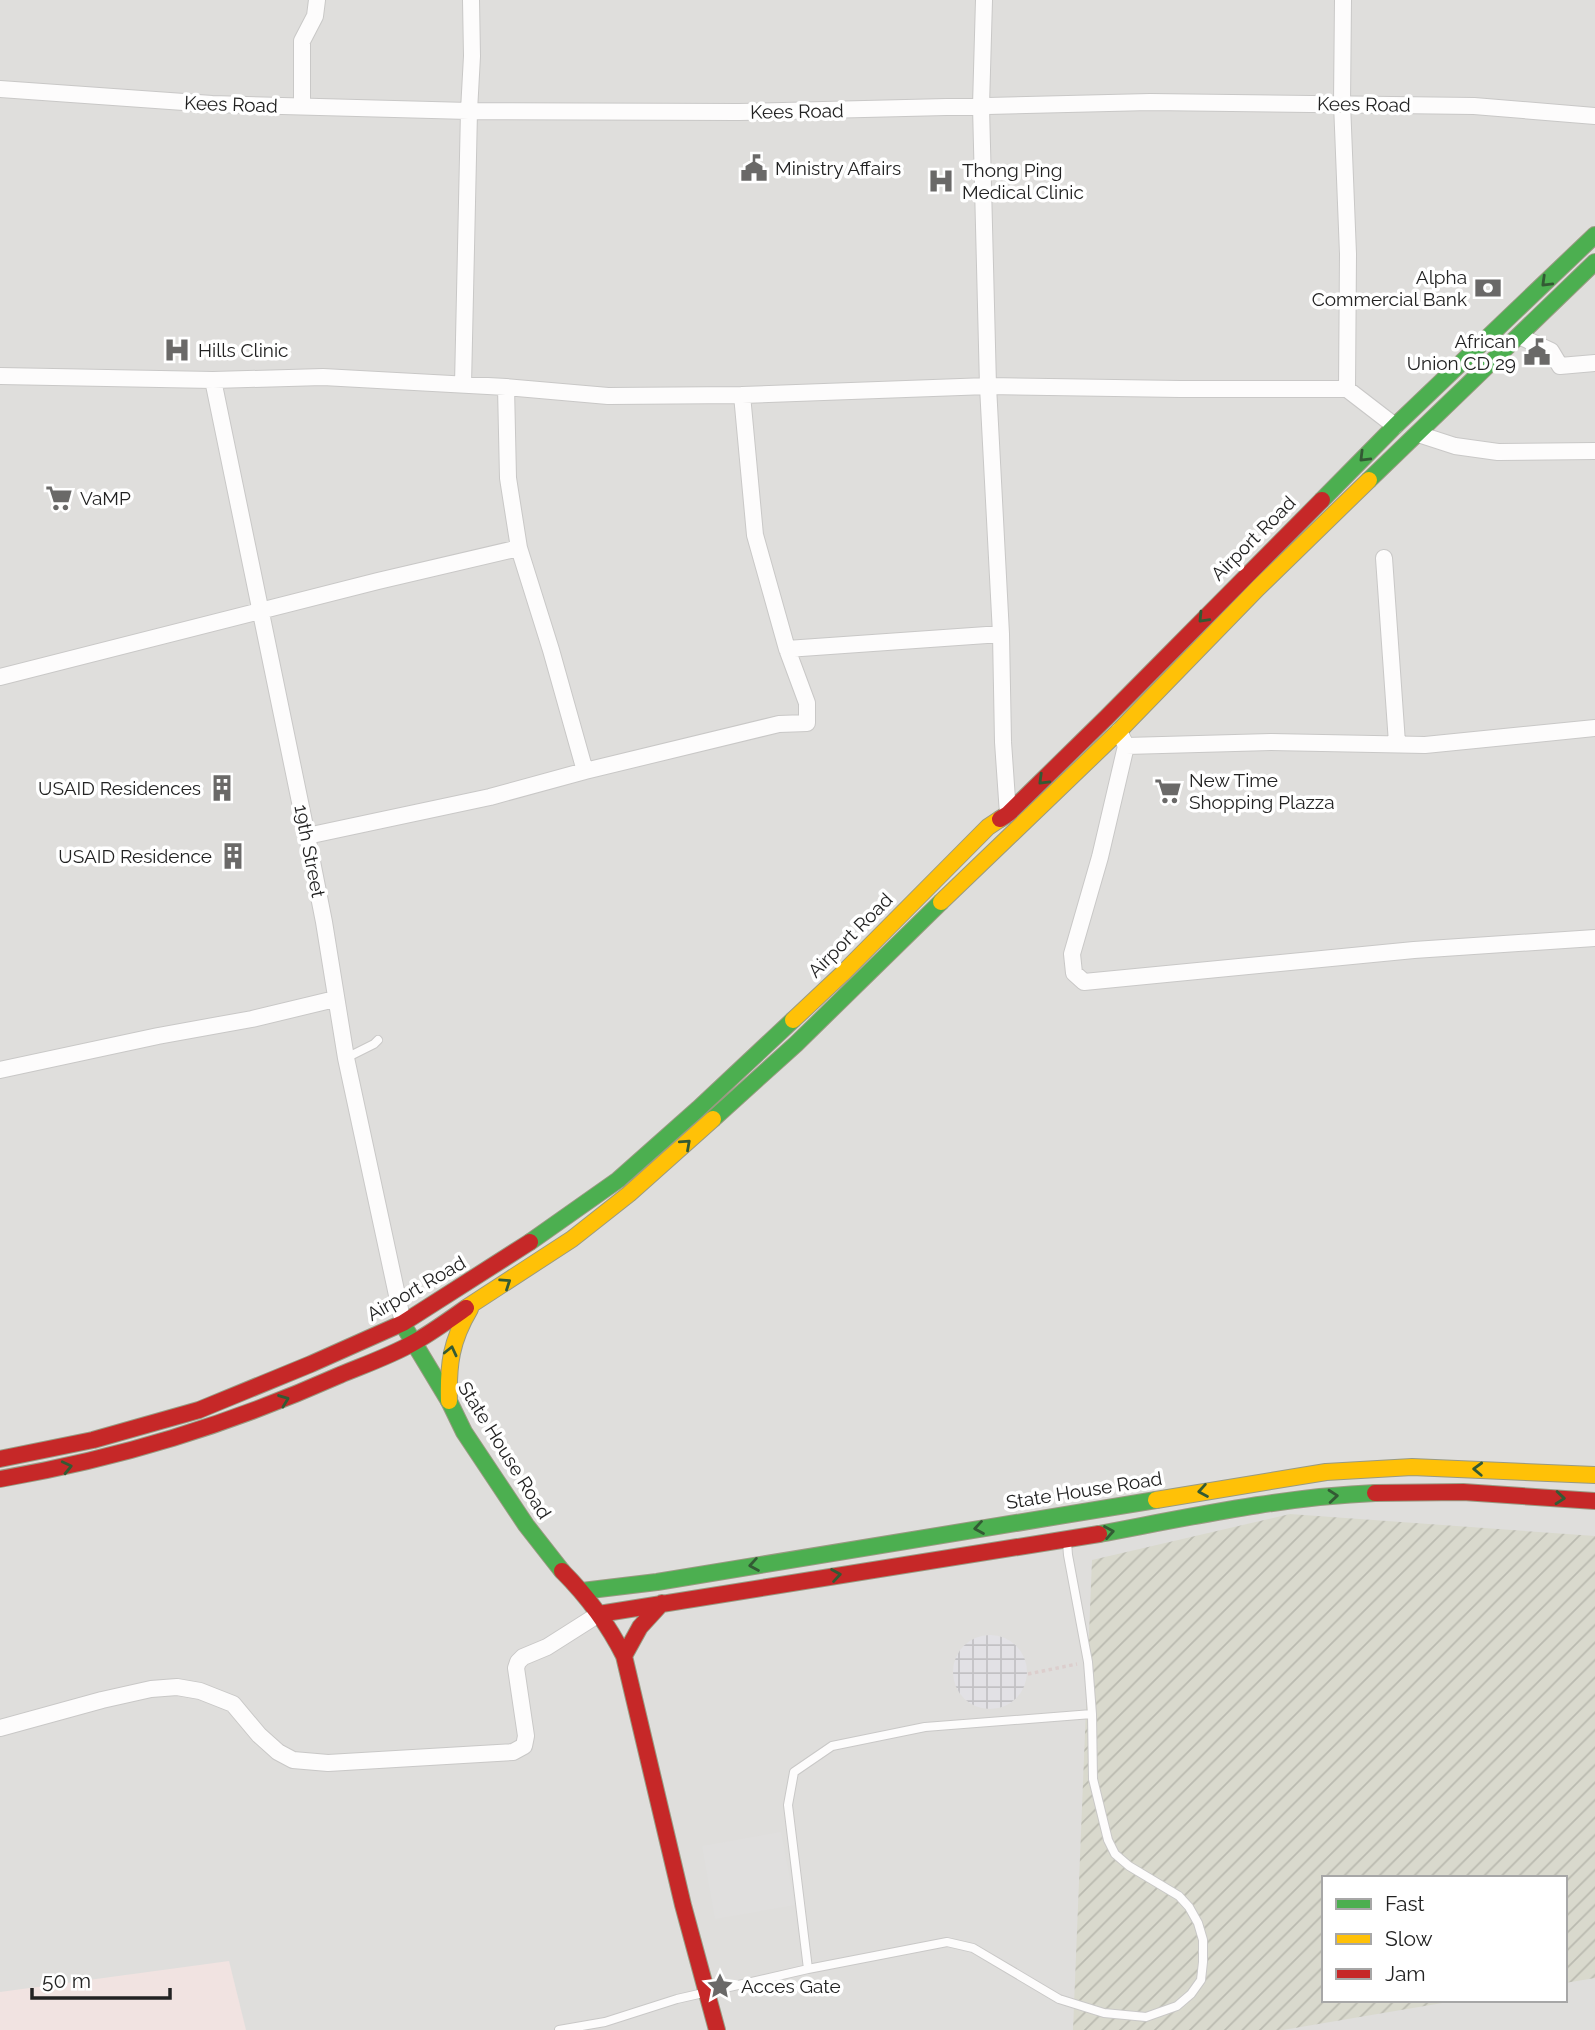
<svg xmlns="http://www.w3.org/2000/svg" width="1595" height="2030" viewBox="0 0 1595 2030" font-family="Raleway,sans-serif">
	<defs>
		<pattern id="construction-furrows" width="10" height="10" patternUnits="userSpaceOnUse" patternTransform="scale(1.75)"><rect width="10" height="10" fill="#d9d9cd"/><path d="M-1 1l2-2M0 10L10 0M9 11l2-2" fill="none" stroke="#babab0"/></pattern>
		<pattern id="plaza-grid" width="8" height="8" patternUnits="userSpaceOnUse" patternTransform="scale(1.75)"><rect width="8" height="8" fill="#e2e1e5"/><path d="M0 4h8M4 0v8" fill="none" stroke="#c2c1c4"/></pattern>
	</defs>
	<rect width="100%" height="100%" fill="#f0eeeb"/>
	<path fill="#dfdedc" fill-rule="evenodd" d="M0,0H1595V2030H0ZM1324,1878H1565V2000H1324Z"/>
	<path fill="#f1e3e1" d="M229,1961L246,2030H0V1992Z"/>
	<path fill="url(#construction-furrows)" d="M1290,1514L1595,1536V1978L1565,1983V1878H1324V2000H1460L1283,2030H1073L1092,1560Z"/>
	<path fill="#e0dfde" d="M781,1832L795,1905L715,1919L702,1846Z"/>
	<path fill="url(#plaza-grid)" d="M953 1672a37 37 0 1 1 74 0a37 37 0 1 1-74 0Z"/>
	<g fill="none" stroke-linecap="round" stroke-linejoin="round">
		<defs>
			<path id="lane" d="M346,1058L374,1044L378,1040
				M808,1969L788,1805L794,1772L832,1746L925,1727L1092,1714
				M559,2030L605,2022L677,1999L808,1969L947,1942L973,1948L1059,1999L1104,2013L1146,2017L1177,2006L1191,1994L1201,1980L1203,1962V1940L1198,1923L1189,1907L1179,1896L1129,1866L1115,1854L1108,1840L1093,1779L1092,1714L1088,1662L1068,1555L1067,1542"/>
			<path id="street" d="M984,0L981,106L988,386L1001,634L1003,742L1008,814
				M1343,0L1342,103L1348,254L1347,389
				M0,89L212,104L469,111L739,112L1150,102L1474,106L1595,116
				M302,106V41L315,16L317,0
				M1519,336L1551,351L1560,366L1595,363
				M0,376L213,380L323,377L506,387L608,396L742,395L988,386L1180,389H1347L1395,426
				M213,380L307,836L324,922L346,1058L403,1323
				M463,385L469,111L472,56L471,0
				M506,387L508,478L519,548L551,650L585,771
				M1418,434L1455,446L1498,452L1595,451
				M1384,558L1397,743
				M787,649L1001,634
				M0,677L378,581L519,548
				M1119,731L1126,746L1100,857L1072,954L1074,973L1084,982L1414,950L1595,938
				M1126,746L1271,742L1425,745L1595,728
				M307,836L490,797L585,771L779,724L807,723V703L787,649L755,535L742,395
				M0,1070L158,1036L252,1019L335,999
				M0,1728L102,1700L151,1689L177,1687L200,1691L233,1704L259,1735L278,1752L293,1760L328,1763L513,1752L524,1746L526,1736L516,1668L518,1662L523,1657L547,1647L599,1614"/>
			<path id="fast" d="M1369,480L1595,262
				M1322,500L1395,426L1595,235
				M713,1119L796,1044L941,902
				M530,1242L618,1180L698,1109L793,1020
				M405,1328L449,1401L464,1432L526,1525L562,1571
				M1099,1534C1190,1517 1281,1497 1375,1493
				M582,1591L657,1582L1156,1500"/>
			<path id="slow" d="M941,902L1119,731L1258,588L1369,480
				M793,1020L842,974L988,827L1000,819
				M466,1308L572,1239L629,1194L713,1119
				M449,1401C448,1364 451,1341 470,1309
				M1156,1500L1326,1472L1412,1467L1595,1475"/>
			<path id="jam" d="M1000,819L1008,814L1107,717L1322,500
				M0,1459L93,1440L199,1410L311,1364L403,1323L530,1242
				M0,1479C120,1458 228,1425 340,1375C364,1365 390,1356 413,1343C431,1333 449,1320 466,1308
				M1375,1493L1463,1492L1595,1501
				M562,1571C587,1596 608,1624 624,1656L683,1905L717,2030
				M599,1614L1099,1534
				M624,1656L640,1627L662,1603"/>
		</defs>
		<use href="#lane" stroke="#c9c8c7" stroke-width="10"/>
		<use href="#street" stroke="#c9c8c7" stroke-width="18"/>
		<use href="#fast" stroke="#999a82" stroke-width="18"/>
		<use href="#slow" stroke="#999a82" stroke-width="18"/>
		<use href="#jam" stroke="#999a82" stroke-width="18"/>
		<path stroke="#dccecd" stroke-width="3.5" stroke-dasharray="3.5 3.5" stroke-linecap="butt" d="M1028,1674L1077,1664"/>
		<use href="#lane" stroke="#fdfcfc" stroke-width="8"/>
		<use href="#street" stroke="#fdfcfc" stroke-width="16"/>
		<use href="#fast" stroke="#4caf50" stroke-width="16"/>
		<use href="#slow" stroke="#ffc107" stroke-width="16"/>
		<use href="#jam" stroke="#c62828" stroke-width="16"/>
	</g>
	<defs><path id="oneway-chevron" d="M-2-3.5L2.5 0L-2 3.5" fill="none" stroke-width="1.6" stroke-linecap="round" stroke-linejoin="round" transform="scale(1.75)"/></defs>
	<g stroke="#335a34">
		<use href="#oneway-chevron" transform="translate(1546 282) rotate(136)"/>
		<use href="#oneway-chevron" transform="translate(1364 457) rotate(135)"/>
		<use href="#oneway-chevron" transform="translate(1203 618) rotate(134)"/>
		<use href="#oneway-chevron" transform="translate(1043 780) rotate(136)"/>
		<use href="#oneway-chevron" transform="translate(686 1144) rotate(-42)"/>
		<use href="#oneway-chevron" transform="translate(506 1283) rotate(-34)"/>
		<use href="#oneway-chevron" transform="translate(451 1351) rotate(-77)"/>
		<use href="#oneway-chevron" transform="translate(284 1400) rotate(-21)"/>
		<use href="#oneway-chevron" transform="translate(67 1467) rotate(-13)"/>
		<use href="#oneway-chevron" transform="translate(1478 1469) rotate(-178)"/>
		<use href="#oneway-chevron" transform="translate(1203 1491) rotate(170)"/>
		<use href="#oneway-chevron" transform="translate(1333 1496) rotate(-5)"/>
		<use href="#oneway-chevron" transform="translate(1560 1498) rotate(5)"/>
		<use href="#oneway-chevron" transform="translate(979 1528) rotate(171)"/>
		<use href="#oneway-chevron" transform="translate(1109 1532) rotate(-10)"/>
		<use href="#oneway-chevron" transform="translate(754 1565) rotate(170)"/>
		<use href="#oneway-chevron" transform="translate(836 1575) rotate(-9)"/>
	</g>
	<defs>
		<symbol id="civic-bare" viewBox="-9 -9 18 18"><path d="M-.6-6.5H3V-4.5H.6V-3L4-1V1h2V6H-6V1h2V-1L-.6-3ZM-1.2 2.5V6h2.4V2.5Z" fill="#6a6968" stroke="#fff" stroke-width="2.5" paint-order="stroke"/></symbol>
		<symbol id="hospital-bare" viewBox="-9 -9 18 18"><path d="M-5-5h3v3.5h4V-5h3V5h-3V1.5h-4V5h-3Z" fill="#6a6968" stroke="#fff" stroke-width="2.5" paint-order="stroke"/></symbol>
		<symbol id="bank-bare" viewBox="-9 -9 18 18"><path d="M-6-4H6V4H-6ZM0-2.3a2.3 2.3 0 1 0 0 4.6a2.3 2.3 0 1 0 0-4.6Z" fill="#6a6968" stroke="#fff" stroke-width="2.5" paint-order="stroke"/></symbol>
		<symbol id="supermarket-bare" viewBox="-9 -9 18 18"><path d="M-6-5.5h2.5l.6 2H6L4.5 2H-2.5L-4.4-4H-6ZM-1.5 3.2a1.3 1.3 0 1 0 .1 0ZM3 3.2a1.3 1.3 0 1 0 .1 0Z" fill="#6a6968" stroke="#fff" stroke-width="2.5" paint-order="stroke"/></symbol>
		<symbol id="building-bare" viewBox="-9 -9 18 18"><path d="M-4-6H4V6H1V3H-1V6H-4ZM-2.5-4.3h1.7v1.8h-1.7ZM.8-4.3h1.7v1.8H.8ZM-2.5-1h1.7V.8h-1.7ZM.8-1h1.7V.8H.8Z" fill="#6a6968" stroke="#fff" stroke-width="2.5" paint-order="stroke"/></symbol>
		<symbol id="sight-bare" viewBox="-9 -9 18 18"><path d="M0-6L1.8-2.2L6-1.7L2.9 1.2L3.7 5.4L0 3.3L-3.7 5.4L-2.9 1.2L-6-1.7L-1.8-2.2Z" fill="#6a6968" stroke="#fff" stroke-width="2.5" paint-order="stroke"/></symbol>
	</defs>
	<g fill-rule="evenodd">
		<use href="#civic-bare" x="735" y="149" width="38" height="38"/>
		<use href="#hospital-bare" x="922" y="162" width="38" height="38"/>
		<use href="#bank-bare" x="1469" y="269" width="38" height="38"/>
		<use href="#hospital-bare" x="158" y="331" width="38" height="38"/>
		<use href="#civic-bare" x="1518" y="333" width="38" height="38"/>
		<use href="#supermarket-bare" x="40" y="479" width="38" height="38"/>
		<use href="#building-bare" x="203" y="769" width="38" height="38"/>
		<use href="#supermarket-bare" x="1149" y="772" width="38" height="38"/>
		<use href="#building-bare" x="214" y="837" width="38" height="38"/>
		<use href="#sight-bare" x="701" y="1967" width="38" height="38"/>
	</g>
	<g text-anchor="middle" stroke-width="7" stroke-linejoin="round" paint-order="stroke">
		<g font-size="19" fill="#222" stroke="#fff">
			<text transform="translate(231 104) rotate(2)" y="7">Kees Road</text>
			<text transform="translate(1364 104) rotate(1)" y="7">Kees Road</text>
			<text transform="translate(797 111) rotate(-1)" y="7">Kees Road</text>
			<text transform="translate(1253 538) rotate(-45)" y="7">Airport Road</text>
			<text transform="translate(310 851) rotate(79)" y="7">19th Street</text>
			<text transform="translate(850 935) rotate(-45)" y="7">Airport Road</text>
			<text transform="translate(416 1288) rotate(-30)" y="7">Airport Road</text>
			<text transform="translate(505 1450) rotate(58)" y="7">State House Road</text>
			<text transform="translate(1084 1490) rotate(-9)" y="7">State House Road</text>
		</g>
		<g font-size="19" fill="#222" stroke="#fff" text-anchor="start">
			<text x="775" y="175">Ministry Affairs</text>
			<text x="962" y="177">Thong Ping<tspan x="962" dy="22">Medical Clinic</tspan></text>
			<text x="1467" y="284" text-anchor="end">Alpha<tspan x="1467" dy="22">Commercial Bank</tspan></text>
			<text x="1516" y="348" text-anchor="end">African<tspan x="1516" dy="22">Union CD 29</tspan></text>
			<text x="198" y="357">Hills Clinic</text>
			<text x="80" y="505">VaMP</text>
			<text x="1189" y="787">New Time<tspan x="1189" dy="22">Shopping Plazza</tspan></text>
			<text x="201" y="795" text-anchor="end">USAID Residences</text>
			<text x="212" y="863" text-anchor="end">USAID Residence</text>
			<text x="741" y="1993">Acces Gate</text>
		</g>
	</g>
	<rect x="1322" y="1876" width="245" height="126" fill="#ffffff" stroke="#a7a7a7" stroke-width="2"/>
	<rect x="1336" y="1899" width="35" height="10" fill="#4caf50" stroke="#a7a7a7" stroke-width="2"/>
	<text x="1385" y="1911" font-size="21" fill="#222222">Fast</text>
	<rect x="1336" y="1934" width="35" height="10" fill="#ffc107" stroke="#a7a7a7" stroke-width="2"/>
	<text x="1385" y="1946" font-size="21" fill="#222222">Slow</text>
	<rect x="1336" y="1969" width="35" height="10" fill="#c62828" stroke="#a7a7a7" stroke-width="2"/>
	<text x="1385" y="1981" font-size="21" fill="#222222">Jam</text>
	<path d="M32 1988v10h138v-10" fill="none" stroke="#222222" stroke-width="3.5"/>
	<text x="42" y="1988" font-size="21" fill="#222222" stroke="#ffffff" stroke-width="5" paint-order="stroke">50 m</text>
</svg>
